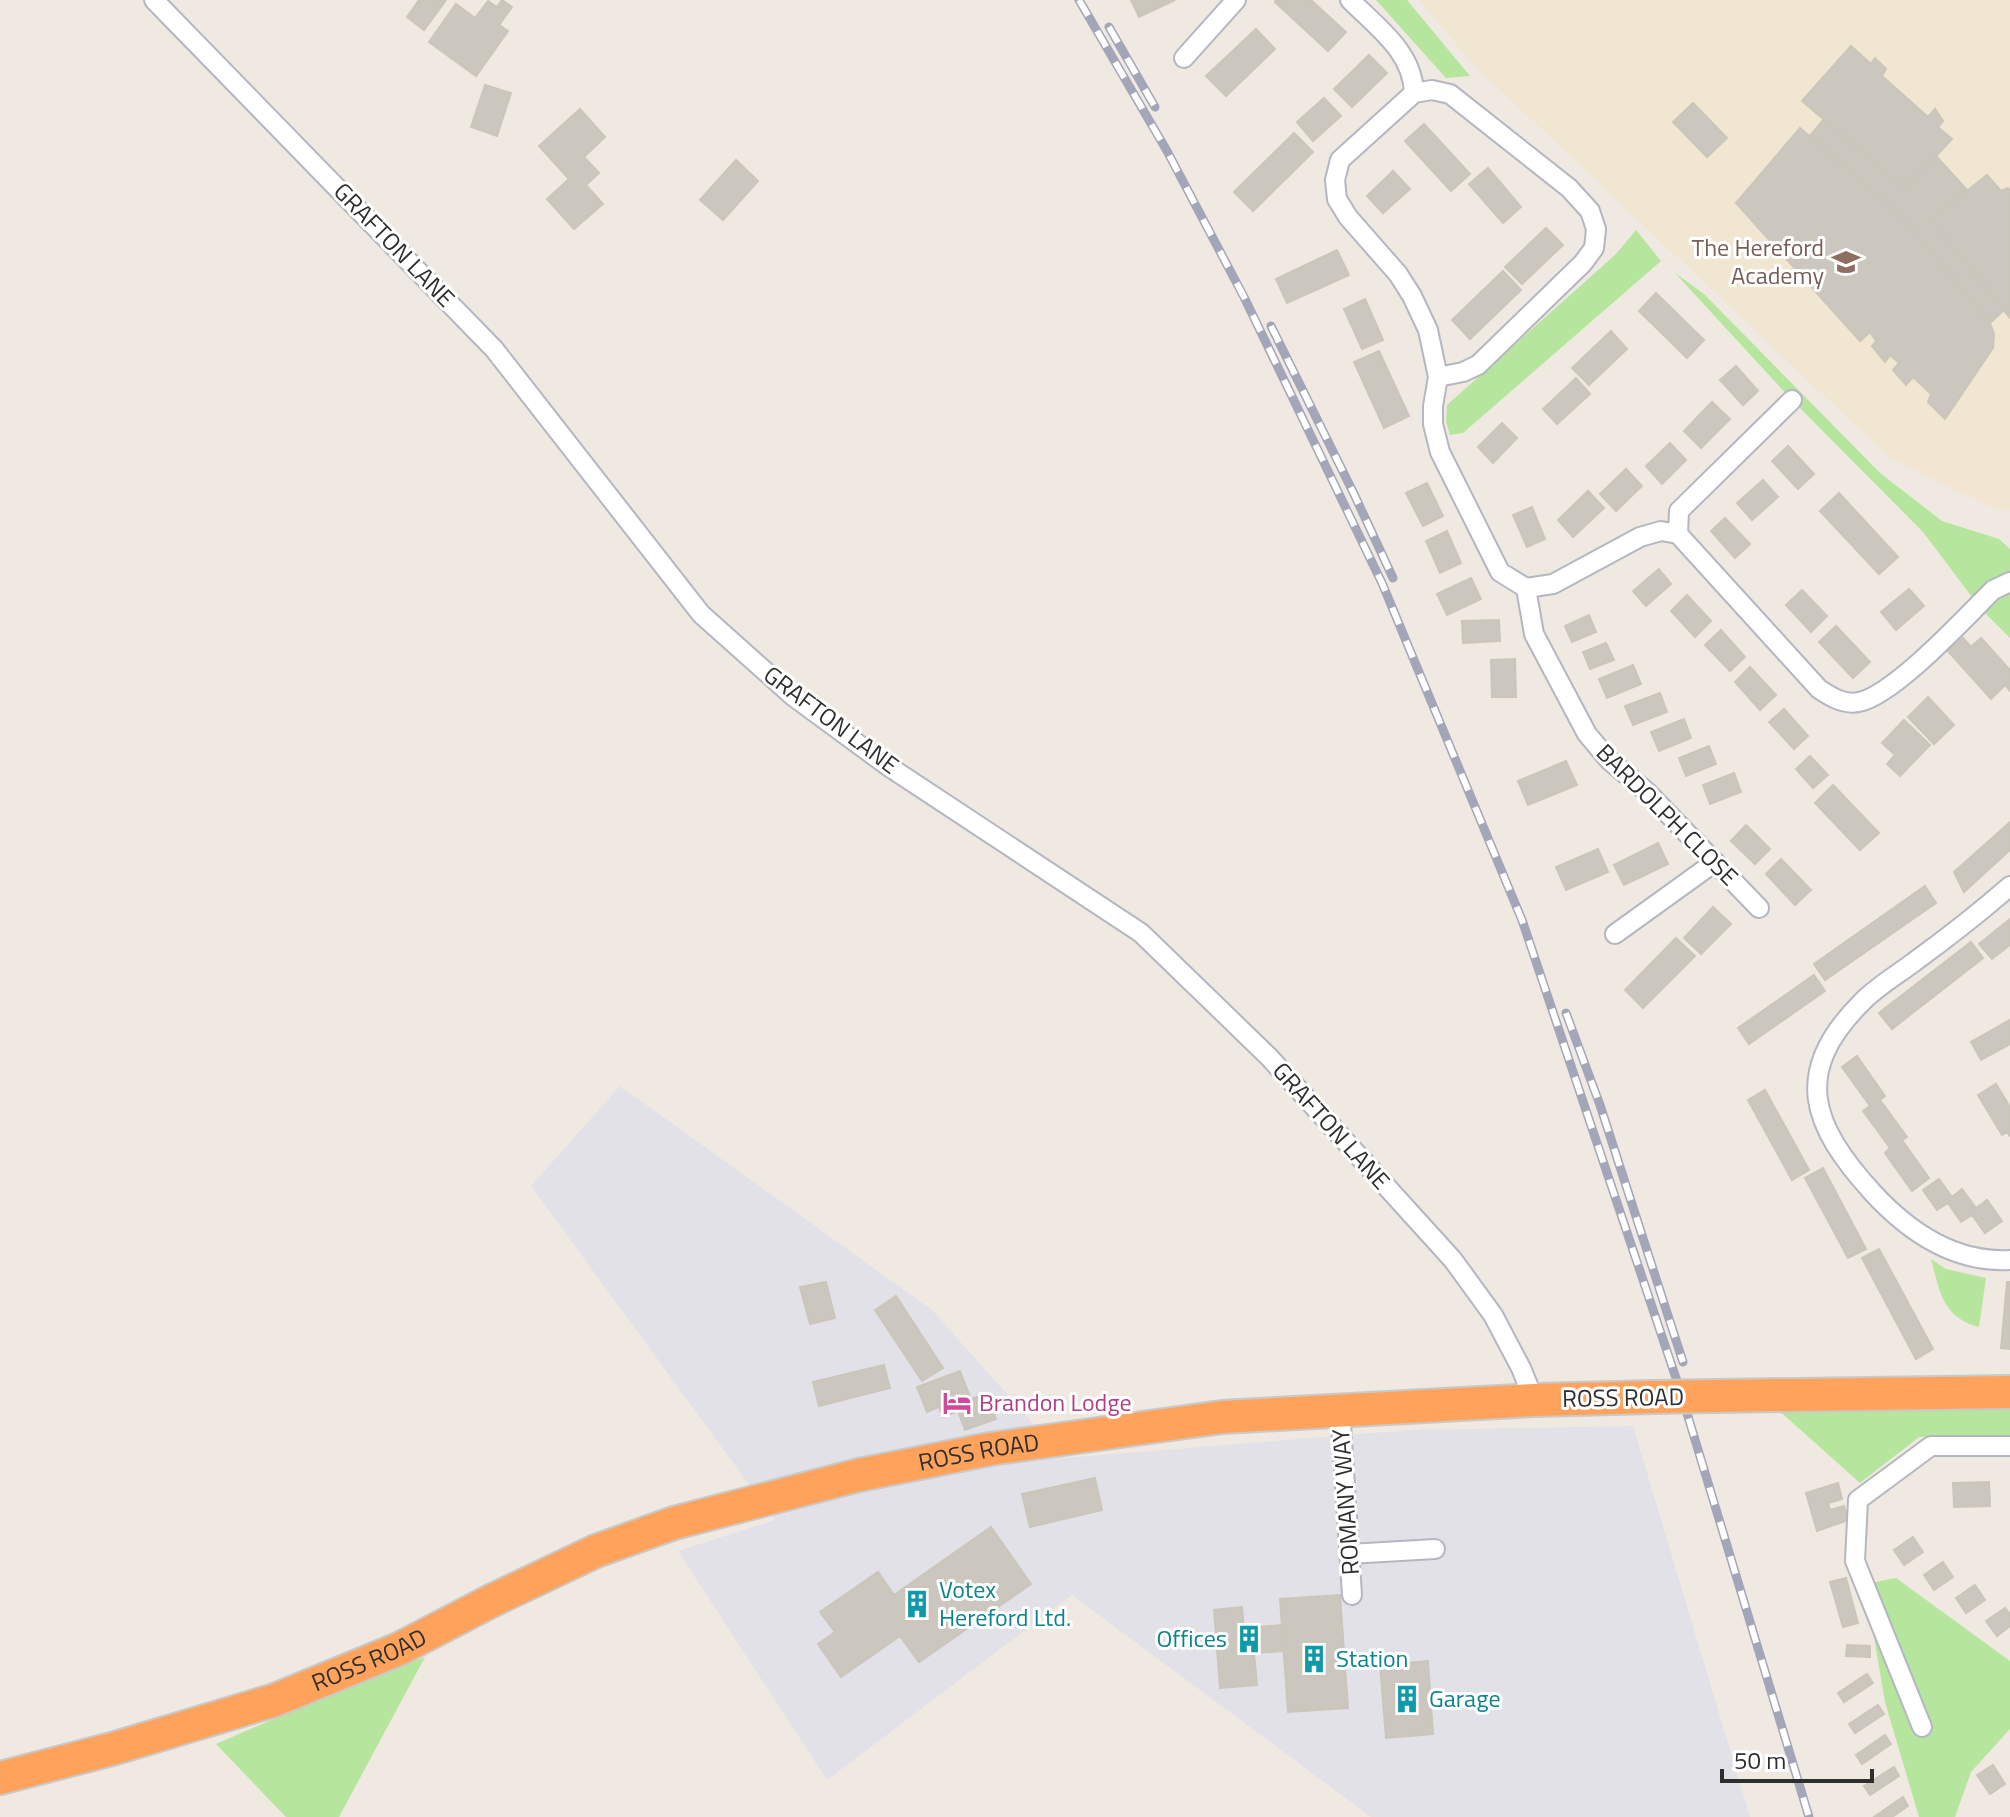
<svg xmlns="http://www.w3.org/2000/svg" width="2010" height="1817" viewBox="0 0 2010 1817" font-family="'Titillium Web',sans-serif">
	<rect width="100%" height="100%" fill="#efe9e1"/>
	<path fill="#e3e1e8" d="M620,1086L932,1310L1064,1458L1410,1430L1633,1426L1750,1817H1371L1072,1595L827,1780L678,1551L775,1520L531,1186Z"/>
	<path fill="#f0e6d1" d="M1419,0H2010V511L1997,510L1890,458L1475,66Z"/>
	<path fill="#b6e59e" d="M1376,0H1407L1470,76L1446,78Z
		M1636,230L1661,261L1463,433L1450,435L1446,421L1447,405L1616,254Z
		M1675,273L1704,294L1880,473L1942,521L1999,539L2010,549V572L1987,583L1972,597L1923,532L1791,399Z
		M2010,591V638L1983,611L1997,597Z
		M1931,1259L1946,1269L1986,1278L1979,1327C1942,1317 1940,1292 1931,1259Z
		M2010,1403V1437H1919L1860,1483L1775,1407Z
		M1896,1578L2010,1661V1729L1971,1772L1955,1817H1919L1885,1702L1865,1584Z
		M425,1657L339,1817H286L216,1744L361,1681Z"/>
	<path fill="#cbc7bf" stroke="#cbc5ba" stroke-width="2" d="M419,0H446L424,30L407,17Z
		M502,0L512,7L499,25L508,31L476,76L429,42L456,4L475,18L488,1L497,7Z
		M1131,0H1175L1139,17Z
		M1276,0H1311L1346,32L1328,51L1275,2Z
		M1256,29L1275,49L1226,96L1206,76Z
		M1851,46L1871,64L1875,58L1886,69L1882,76L1928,117L1935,109L1943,121L1938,127L1952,139L1905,189L1802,101Z
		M1369,55L1387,73L1352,107L1334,89Z
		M485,85L511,93L497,136L471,127Z
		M1324,98L1341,116L1313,141L1297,122Z
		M1693,103L1727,138L1707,157L1673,122Z
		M580,109L605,137L584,157L599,173L586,185L603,204L574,229L547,199L569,179L539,146Z
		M1824,119L1905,189L1936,156L1967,190L1931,220L2004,310L1990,323L1903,217L1810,136Z
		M1424,124L1470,174L1451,191L1405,141Z
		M1800,128L1903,217L1990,323L1994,334L1993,348L1945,419L1928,402L1931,394L1913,377L1906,385L1893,370L1899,363L1890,355L1885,362L1872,346L1876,341L1870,332L1860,341L1736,203Z
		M1294,133L1313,152L1253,211L1234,192Z
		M736,160L758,181L723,220L700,200Z
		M1488,168L1521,207L1503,223L1469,184Z
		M1393,171L1410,189L1383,213L1367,196Z
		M1987,175L2001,191L2008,188L2010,191V318L1931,220Z
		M1546,228L1563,245L1522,284L1505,267Z
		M1337,250L1349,275L1287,303L1276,279Z
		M1503,271L1521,290L1470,339L1452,320Z
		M1656,293L1704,340L1687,358L1639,311Z
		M1365,299L1383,340L1362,349L1344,309Z
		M1611,331L1627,349L1589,385L1572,368Z
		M1379,351L1409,416L1384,428L1354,362Z
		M1736,366L1758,391L1743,405L1720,380Z
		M1576,378L1590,394L1557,424L1543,409Z
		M1712,402L1730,419L1701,448L1684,431Z
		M1502,423L1517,438L1493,463L1478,447Z
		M1670,443L1686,460L1662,484L1646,466Z
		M1788,446L1814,474L1798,489L1772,461Z
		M1626,469L1642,486L1616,511L1600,494Z
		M1763,480L1778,497L1752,520L1737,503Z
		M1427,483L1443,516L1423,526L1406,493Z
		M1588,491L1604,508L1573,537L1558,520Z
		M1839,493L1898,557L1879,574L1820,511Z
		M1532,507L1545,539L1527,547L1513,515Z
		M1725,518L1750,544L1735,558L1711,531Z
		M1447,531L1461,563L1440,573L1426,541Z
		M1659,569L1671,584L1646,606L1633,591Z
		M1471,578L1481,599L1447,615L1437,594Z
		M1909,589L1924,606L1896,630L1881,612Z
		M1802,590L1827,616L1811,632L1786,605Z
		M1687,595L1711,621L1695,637L1671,611Z
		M1589,615L1596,632L1572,642L1565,626Z
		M1499,620L1500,641L1463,643L1462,621Z
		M1836,626L1870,662L1853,678L1819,642Z
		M1721,630L1745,657L1730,671L1705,645Z
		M1963,638L1971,647L1981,638L2010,670V691L2005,685L1991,699L1948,651Z
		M1606,643L1614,660L1590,669L1583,652Z
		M1515,659L1516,697H1492L1491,660Z
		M1633,665L1641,684L1607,698L1599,679Z
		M1750,667L1776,695L1760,710L1735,682Z
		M1660,693L1667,712L1633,725L1625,706Z
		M1928,697L1954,725L1934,744L1908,717Z
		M1784,709L1808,736L1794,749L1769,722Z
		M1684,719L1691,738L1659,751L1651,732Z
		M1904,720L1930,745L1900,776L1887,764L1895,755L1882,743Z
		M1709,746L1716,764L1686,776L1679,758Z
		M1810,756L1828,775L1813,788L1796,769Z
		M1566,761L1577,785L1528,805L1518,781Z
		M1734,773L1741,792L1710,804L1703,785Z
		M1833,785L1879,833L1860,850L1815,803Z
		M2010,822V850L1964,892L1954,872Z
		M1746,825L1770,849L1755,864L1731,841Z
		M1658,843L1668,864L1624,885L1614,865Z
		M1598,849L1608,872L1566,890L1556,867Z
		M1781,859L1811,890L1795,905L1766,874Z
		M1925,886L1936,903L1825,980L1814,964Z
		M1713,907L1731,924L1701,954L1684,938Z
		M2010,919V945L1992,959L1979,944Z
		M1676,938L1695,956L1643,1008L1625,990Z
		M1971,942L1983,958L1892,1029L1879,1013Z
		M1814,975L1825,991L1749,1044L1738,1028Z
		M2010,1020V1044L1981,1060L1971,1042Z
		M1857,1056L1885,1096L1880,1100L1907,1137L1902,1140L1929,1178L1912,1191L1885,1153L1890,1148L1863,1111L1870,1106L1842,1067Z
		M1996,1084L2010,1107V1136L2007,1132L2002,1135L1978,1095Z
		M1765,1090L1809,1170L1792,1180L1748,1100Z
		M1823,1168L1866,1249L1848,1258L1805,1178Z
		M1939,1179L1952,1197L1962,1189L1976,1208L1987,1200L2002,1221L1985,1233L1972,1215L1961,1222L1948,1203L1937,1210L1923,1190Z
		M1879,1249L1933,1349L1916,1359L1862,1258Z
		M826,1282L835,1318L810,1324L800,1287Z
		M2007,1282H2010V1349L2001,1348Z
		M896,1296L943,1368L922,1381L875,1310Z
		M884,1365L890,1388L819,1406L813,1382Z
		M960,1371L971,1399L986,1394L996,1419L965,1430L958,1411L943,1417L939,1407L927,1412L917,1387Z
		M1095,1478L1102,1510L1030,1527L1022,1494Z
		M1989,1482L1990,1506L1954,1507L1953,1483Z
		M1838,1483L1842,1499L1828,1503L1830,1510L1844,1506L1848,1520L1817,1531L1806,1493Z
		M991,1527L1031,1584L919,1662L900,1636L841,1677L818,1644L835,1632L820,1612L878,1572L894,1595Z
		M1913,1537L1923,1552L1904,1565L1894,1550Z
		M1943,1562L1953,1577L1934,1590L1924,1575Z
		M1846,1578L1858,1623L1843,1627L1830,1582Z
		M1975,1585L1985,1600L1966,1613L1956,1598Z
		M1340,1595L1348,1708L1288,1712L1280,1599Z
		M1242,1607L1244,1628L1282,1625L1284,1651L1254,1653L1257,1685L1220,1688L1214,1610Z
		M2005,1608L2010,1614V1626L1997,1636L1986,1621Z
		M1847,1645L1870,1646V1657L1846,1656Z
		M1428,1661L1433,1734L1386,1738L1380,1665Z
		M1867,1674L1873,1683L1844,1702L1838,1693Z
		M1878,1705L1884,1714L1855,1733L1849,1724Z
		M1885,1735L1891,1744L1862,1764L1856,1755Z
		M1993,1765L2005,1784L1990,1794L1977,1775Z
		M1894,1767L1899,1776L1870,1795L1864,1786Z
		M1903,1797L1908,1806L1892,1817H1874Z"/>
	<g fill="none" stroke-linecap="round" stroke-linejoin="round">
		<defs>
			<path id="street" d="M154,0L494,349L701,614L794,697L888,766L1141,933L1269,1057L1453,1260L1493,1315L1521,1368L1534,1400
				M1350,0C1377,27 1413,52 1414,93L1340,160L1335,180L1337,199L1348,217L1398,274L1412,296L1428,330L1438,377L1433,406V424L1440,452L1500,572L1526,588L1553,584L1640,537L1661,531L1678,534L1819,689C1831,697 1844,705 1859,702C1894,695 1965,618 1993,590L2010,582
				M1184,58L1236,0
				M1414,93L1432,90L1450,94L1569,188L1590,211L1596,229L1594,248L1583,263L1478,365L1463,372L1438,377
				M1678,534L1679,511L1792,400
				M1526,588L1534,634L1587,734L1609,760L1647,792L1759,908
				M2010,886C1979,913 1947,938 1914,962C1897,975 1876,987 1861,1003C1791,1073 1812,1126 1873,1193C1909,1232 1955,1263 2010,1260
				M1615,934L1715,862
				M1340,1409L1352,1595
				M1349,1554L1435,1549
				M1922,1727L1855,1561L1858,1500L1931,1446H2010"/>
			<g id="highway">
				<path d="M1715,1396L2010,1392"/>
				<path id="s1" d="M0,1778L112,1749L275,1700L399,1649L491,1601L596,1551L674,1523L859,1475L990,1449L1222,1417L1534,1400L1653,1397"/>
			</g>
		</defs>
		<use href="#street" stroke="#b4b7c1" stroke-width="22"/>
		<use href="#highway" stroke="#c9c9c9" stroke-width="36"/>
		<use href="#street" stroke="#fff" stroke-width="18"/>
		<use href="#highway" stroke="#ffa35c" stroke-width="32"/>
		<defs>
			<path id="rail" d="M1079,0L1167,151L1244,297L1382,583L1522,920L1680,1390L1809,1817
				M1109,27L1155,107
				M1271,326L1354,494L1393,578
				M1566,1013L1600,1105L1683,1362"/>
		</defs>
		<use href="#rail" stroke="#a3a6b8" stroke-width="9"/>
		<use href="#rail" stroke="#fff" stroke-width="6" stroke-dasharray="18" stroke-linecap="butt"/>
		<defs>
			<path id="highway-bridge" d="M1653,1397L1715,1396"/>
		</defs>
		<use href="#highway-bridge" stroke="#c9c9c9" stroke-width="36" stroke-linecap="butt"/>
		<use href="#highway-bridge" stroke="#ffa35c" stroke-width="32"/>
	</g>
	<defs>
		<symbol id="school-bare" viewBox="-9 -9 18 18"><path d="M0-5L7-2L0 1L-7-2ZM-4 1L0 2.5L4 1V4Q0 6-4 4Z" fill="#8d6e63" stroke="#fff" stroke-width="2.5" paint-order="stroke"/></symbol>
		<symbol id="hotel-bare" viewBox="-9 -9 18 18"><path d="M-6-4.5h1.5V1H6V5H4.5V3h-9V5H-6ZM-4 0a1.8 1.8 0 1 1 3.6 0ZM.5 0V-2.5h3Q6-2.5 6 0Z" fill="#d1479c" stroke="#fff" stroke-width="2.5" paint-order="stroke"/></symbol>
		<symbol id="building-bare" viewBox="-9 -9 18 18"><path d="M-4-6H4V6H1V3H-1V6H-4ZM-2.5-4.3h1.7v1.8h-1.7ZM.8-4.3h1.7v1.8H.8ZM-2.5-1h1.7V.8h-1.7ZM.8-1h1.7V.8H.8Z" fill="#0f9aa8" stroke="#fff" stroke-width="2.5" paint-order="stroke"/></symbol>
	</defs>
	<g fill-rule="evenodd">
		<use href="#school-bare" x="1826" y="242" width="40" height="40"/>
		<use href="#hotel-bare" x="937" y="1383" width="40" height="40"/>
		<use href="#building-bare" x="897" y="1584" width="40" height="40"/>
		<use href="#building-bare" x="1229" y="1619" width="40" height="40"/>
		<use href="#building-bare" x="1294" y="1639" width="40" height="40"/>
		<use href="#building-bare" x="1387" y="1679" width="40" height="40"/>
	</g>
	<g text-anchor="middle" stroke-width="6" stroke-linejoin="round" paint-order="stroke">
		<g font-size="24" fill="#2e2e2e" stroke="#fff">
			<text transform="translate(394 245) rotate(46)" y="8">GRAFTON LANE</text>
			<text transform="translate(831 720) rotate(37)" y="8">GRAFTON LANE</text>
			<text transform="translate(1667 815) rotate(45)" y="8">BARDOLPH CLOSE</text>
			<text transform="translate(1331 1126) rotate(48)" y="8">GRAFTON LANE</text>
			<text transform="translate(1623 1398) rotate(-1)" y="8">ROSS ROAD</text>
			<text dy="8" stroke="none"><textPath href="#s1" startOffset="1036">ROSS ROAD</textPath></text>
			<text transform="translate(1346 1502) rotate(-94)" y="8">ROMANY WAY</text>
			<text dy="8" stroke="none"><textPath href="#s1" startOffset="388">ROSS ROAD</textPath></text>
		</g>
		<g font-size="24" fill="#785e54" stroke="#fff" text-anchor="end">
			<text x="1824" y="256">The Hereford<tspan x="1824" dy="28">Academy</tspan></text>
		</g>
		<g font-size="24" fill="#b23c85" stroke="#fff" text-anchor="start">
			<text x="979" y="1411">Brandon Lodge</text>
		</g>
		<g font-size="24" fill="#0d838f" stroke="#fff" text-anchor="start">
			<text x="939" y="1598">Votex<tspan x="939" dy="28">Hereford Ltd.</tspan></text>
			<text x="1227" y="1647" text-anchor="end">Offices</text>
			<text x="1336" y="1667">Station</text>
			<text x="1429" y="1707">Garage</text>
		</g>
	</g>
	<path d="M1722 1769v12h150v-12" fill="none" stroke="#2e2e2e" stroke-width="4"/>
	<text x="1734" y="1769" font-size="24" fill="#2e2e2e" stroke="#ffffff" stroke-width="6" paint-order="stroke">50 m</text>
</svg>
